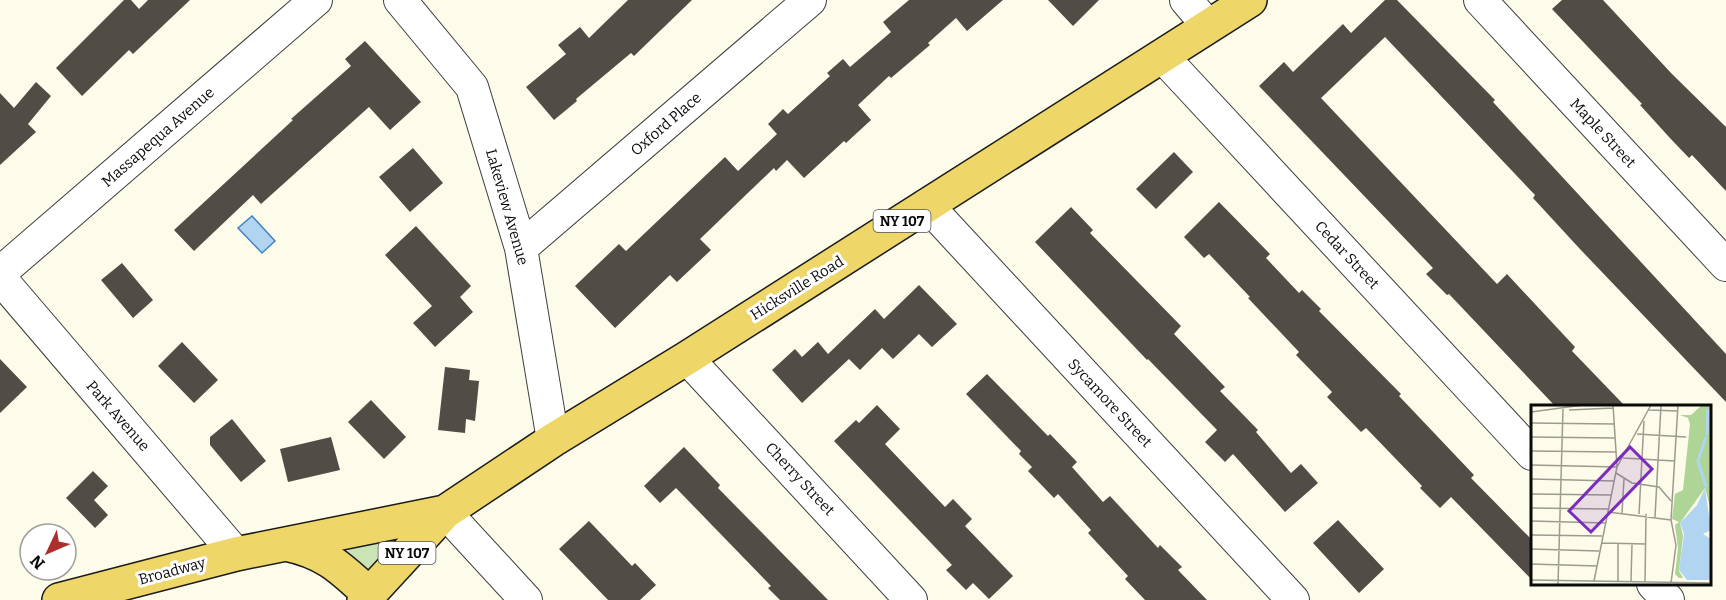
<svg xmlns="http://www.w3.org/2000/svg" width="1726" height="600" viewBox="0 0 1726 600" font-family="Bitter,serif">
	<rect width="100%" height="100%" fill="#fdfbe9"/>
	<path fill="#cbe4b6" d="M435,517L369,587L308,543Z"/>
	<path fill="#b1d5f1" stroke="#3e85c2" stroke-width="1.5" d="M252,216L275,241L262,253L238,228Z"/>
	<path fill="#524c47" d="M124,0H131L139,9L148,0H190L133,54L129,50L82,96L56,68Z
		M628,0H692L634,56L631,53L576,99L577,101L554,120L526,87L566,54L558,45L580,27L589,38Z
		M909,0H1003L967,31L956,18L928,43L930,45L891,78L889,76L858,105L871,120L846,143L844,141L804,178L787,160L776,171L774,168L700,239L711,250L677,282L670,275L615,328L575,286L619,244L626,251L725,157L738,171L777,134L768,124L783,109L788,114L830,76L827,73L843,59L850,67L891,32L883,22Z
		M1048,0H1099L1073,26Z
		M1385,0H1397L1495,100L1493,102L1726,354V402L1579,248L1533,198L1535,195L1385,37L1321,98L1497,284L1507,274L1575,347L1572,351L1625,406H1555L1449,294L1447,295L1426,274L1433,268L1259,86L1284,62L1293,72L1343,24L1351,33Z
		M1562,0H1603L1672,74L1726,127V191L1692,155L1689,158L1669,137L1640,105L1642,104L1552,9Z
		M365,41L421,102L390,130L369,107L261,204L253,195L194,251L174,230L293,120L291,119L351,66L345,59Z
		M36,82L51,96L28,124L36,132L0,165V93L14,108Z
		M413,148L443,183L410,212L379,177Z
		M1174,152L1193,172L1156,209L1136,189Z
		M1219,202L1270,254L1266,258L1299,293L1302,290L1321,309L1319,311L1401,394L1399,396L1474,475L1471,478L1533,541V581L1451,497L1440,508L1420,488L1422,486L1366,428L1361,432L1327,397L1332,392L1296,355L1299,352L1248,298L1250,297L1209,254L1204,258L1184,237Z
		M1071,207L1093,230L1090,233L1181,326L1174,334L1225,387L1220,391L1258,430L1256,432L1291,473L1301,464L1318,483L1285,512L1233,454L1225,462L1205,442L1217,430L1148,359L1147,360L1035,242Z
		M416,226L471,286L460,297L473,312L435,347L413,323L432,306L385,255Z
		M122,263L153,300L133,318L101,280Z
		M919,285L957,324L932,347L919,334L893,359L882,348L860,370L849,359L802,403L772,370L795,349L802,357L818,342L828,354L875,309L884,319Z
		M182,342L218,380L194,403L158,366Z
		M0,359L27,387L0,413Z
		M445,367L470,370L469,380L479,381L475,421L466,419L465,433L438,430Z
		M987,374L1048,436L1050,434L1077,462L1072,467L1103,502L1110,496L1158,548L1160,545L1182,567L1178,570L1207,600H1145L1125,579L1128,576L1088,533L1091,530L1058,494L1054,498L1028,471L1032,467L1019,454L1021,451L966,394Z
		M371,400L406,437L384,459L348,422Z
		M877,405L900,429L885,444L945,507L953,499L972,519L965,526L1013,576L989,599L973,583L966,590L946,570L952,565L834,441L856,420L859,423Z
		M232,419L266,461L241,482L210,445V437Z
		M331,437L340,470L288,482L280,449Z
		M684,447L720,485L718,488L828,600H780L768,588L771,586L676,488L660,503L644,486Z
		M93,471L108,486L94,500L108,515L95,528L66,498Z
		M1338,520L1384,569L1359,593L1313,543Z
		M589,521L632,566L635,563L656,585L640,600H608L559,549Z"/>
	<g fill="none" stroke-linecap="round" stroke-linejoin="round">
		<defs>
			<path id="minor" d="M400,0L472,87L521,248L553,440
				M1186,0L1208,26
				M1480,0L1726,265
				M1162,56L1532,454
				M927,205L1293,600
				M521,248L810,0
				M0,273L316,0
				M0,278L236,554
				M687,358L911,600
				M445,512L526,600
				M1653,584L1668,600"/>
			<path id="major" d="M286,544C325,552 341,568 369,594
				M59,600L236,554L445,512
				M364,600L445,512L553,440L687,358L1250,0"/>
		</defs>
		<use href="#minor" stroke="#3d3d3d" stroke-width="34"/>
		<use href="#major" stroke="#1b1b1b" stroke-width="36"/>
		<use href="#minor" stroke="#fff" stroke-width="32"/>
		<use href="#major" stroke="#eed668" stroke-width="33"/>
	</g>
	<g text-anchor="middle" stroke-width="6" stroke-linejoin="round" paint-order="stroke">
		<g fill="#fff" stroke="#545454" stroke-width="1.5">
			<rect x="873.5" y="210" width="57" height="22" rx="4.5"/>
			<rect x="378.5" y="542" width="57" height="22" rx="4.5"/>
		</g>
		<g font-size="14" font-weight="bold" fill="#0a0a0a">
			<text x="902" y="226">NY 107</text>
			<text x="407" y="558">NY 107</text>
		</g>
		<g font-size="15" fill="#0a0a0a" stroke="#fff">
			<text transform="translate(666 124) rotate(-41)" y="5">Oxford Place</text>
			<text transform="translate(1603 133) rotate(47)" y="5">Maple Street</text>
			<text transform="translate(158 137) rotate(-41)" y="5">Massapequa Avenue</text>
			<text transform="translate(507 207) rotate(74)" y="5">Lakeview Avenue</text>
			<text transform="translate(1347 255) rotate(47)" y="5">Cedar Street</text>
			<text transform="translate(797 288) rotate(-32)" y="5">Hicksville Road</text>
			<text transform="translate(1110 403) rotate(47)" y="5">Sycamore Street</text>
			<text transform="translate(118 416) rotate(49)" y="5">Park Avenue</text>
			<text transform="translate(800 479) rotate(47)" y="5">Cherry Street</text>
			<text transform="translate(172 571) rotate(-15)" y="5">Broadway</text>
		</g>
	</g>
	<g transform="translate(1531 405)">
		<rect width="180" height="180" fill="#fdfbe9"/>
		<path d="M171,0H180V105L174,83L149,118L152,131L148,166L152,173H148L144,169L147,143L144,120L148,117L141,114L144,89L152,85L159,19L157,13L149,10H160Z" fill="#aed496"/>
		<path d="M174,83L180,125L172,129L180,134V175H156L148,165L153,129L149,118L166,100Z" fill="#b1d5f1"/>
		<path fill="none" stroke="#b1d5f1" stroke-width="3" d="M176,30L177,4M175,82L167,56L175,32"/>
		<path fill="none" stroke="#9c9b90" stroke-width="1.5" d="M38,5L82,3M118,5L147,6M0,7L52,0M0,18L83,19M106,29L155,32M0,32L84,33M0,46L85,47M92,53L144,56M0,60L86,62M86,62L120,0M85,68L101,78L128,82L140,96M0,74L83,76M0,89L80,90M0,103L77,104M77,107L140,115M91,108L93,74M108,109L113,16M124,112L130,0M0,116L74,118M0,130L71,131M71,138L115,139M0,144L68,146M0,159L66,161M0,175L180,178M63,176L86,62L82,0M87,176V139M100,176L101,139M114,177L115,109M140,178L145,140L140,115L147,0M27,180L32,4"/>
		<path fill="#7b2cbf" fill-opacity="0.15" stroke="#7b2cbf" stroke-width="3" d="M99,42L121,64L60,127L38,106Z"/>
		<rect width="180" height="180" fill="none" stroke="#0a0a0a" stroke-width="3"/>
	</g>
	<g transform="translate(48 552) rotate(226)"><circle r="28" fill="#ffffff" stroke="#9d9d9d" stroke-width="1.5"/>
	<path d="M0-4.5L10 22L0 15L-10 22Z" fill="#ae302e"/>
	<text y="-9" font-size="16" font-weight="bold" text-anchor="middle" fill="#0a0a0a">N</text>
	</g>
</svg>
